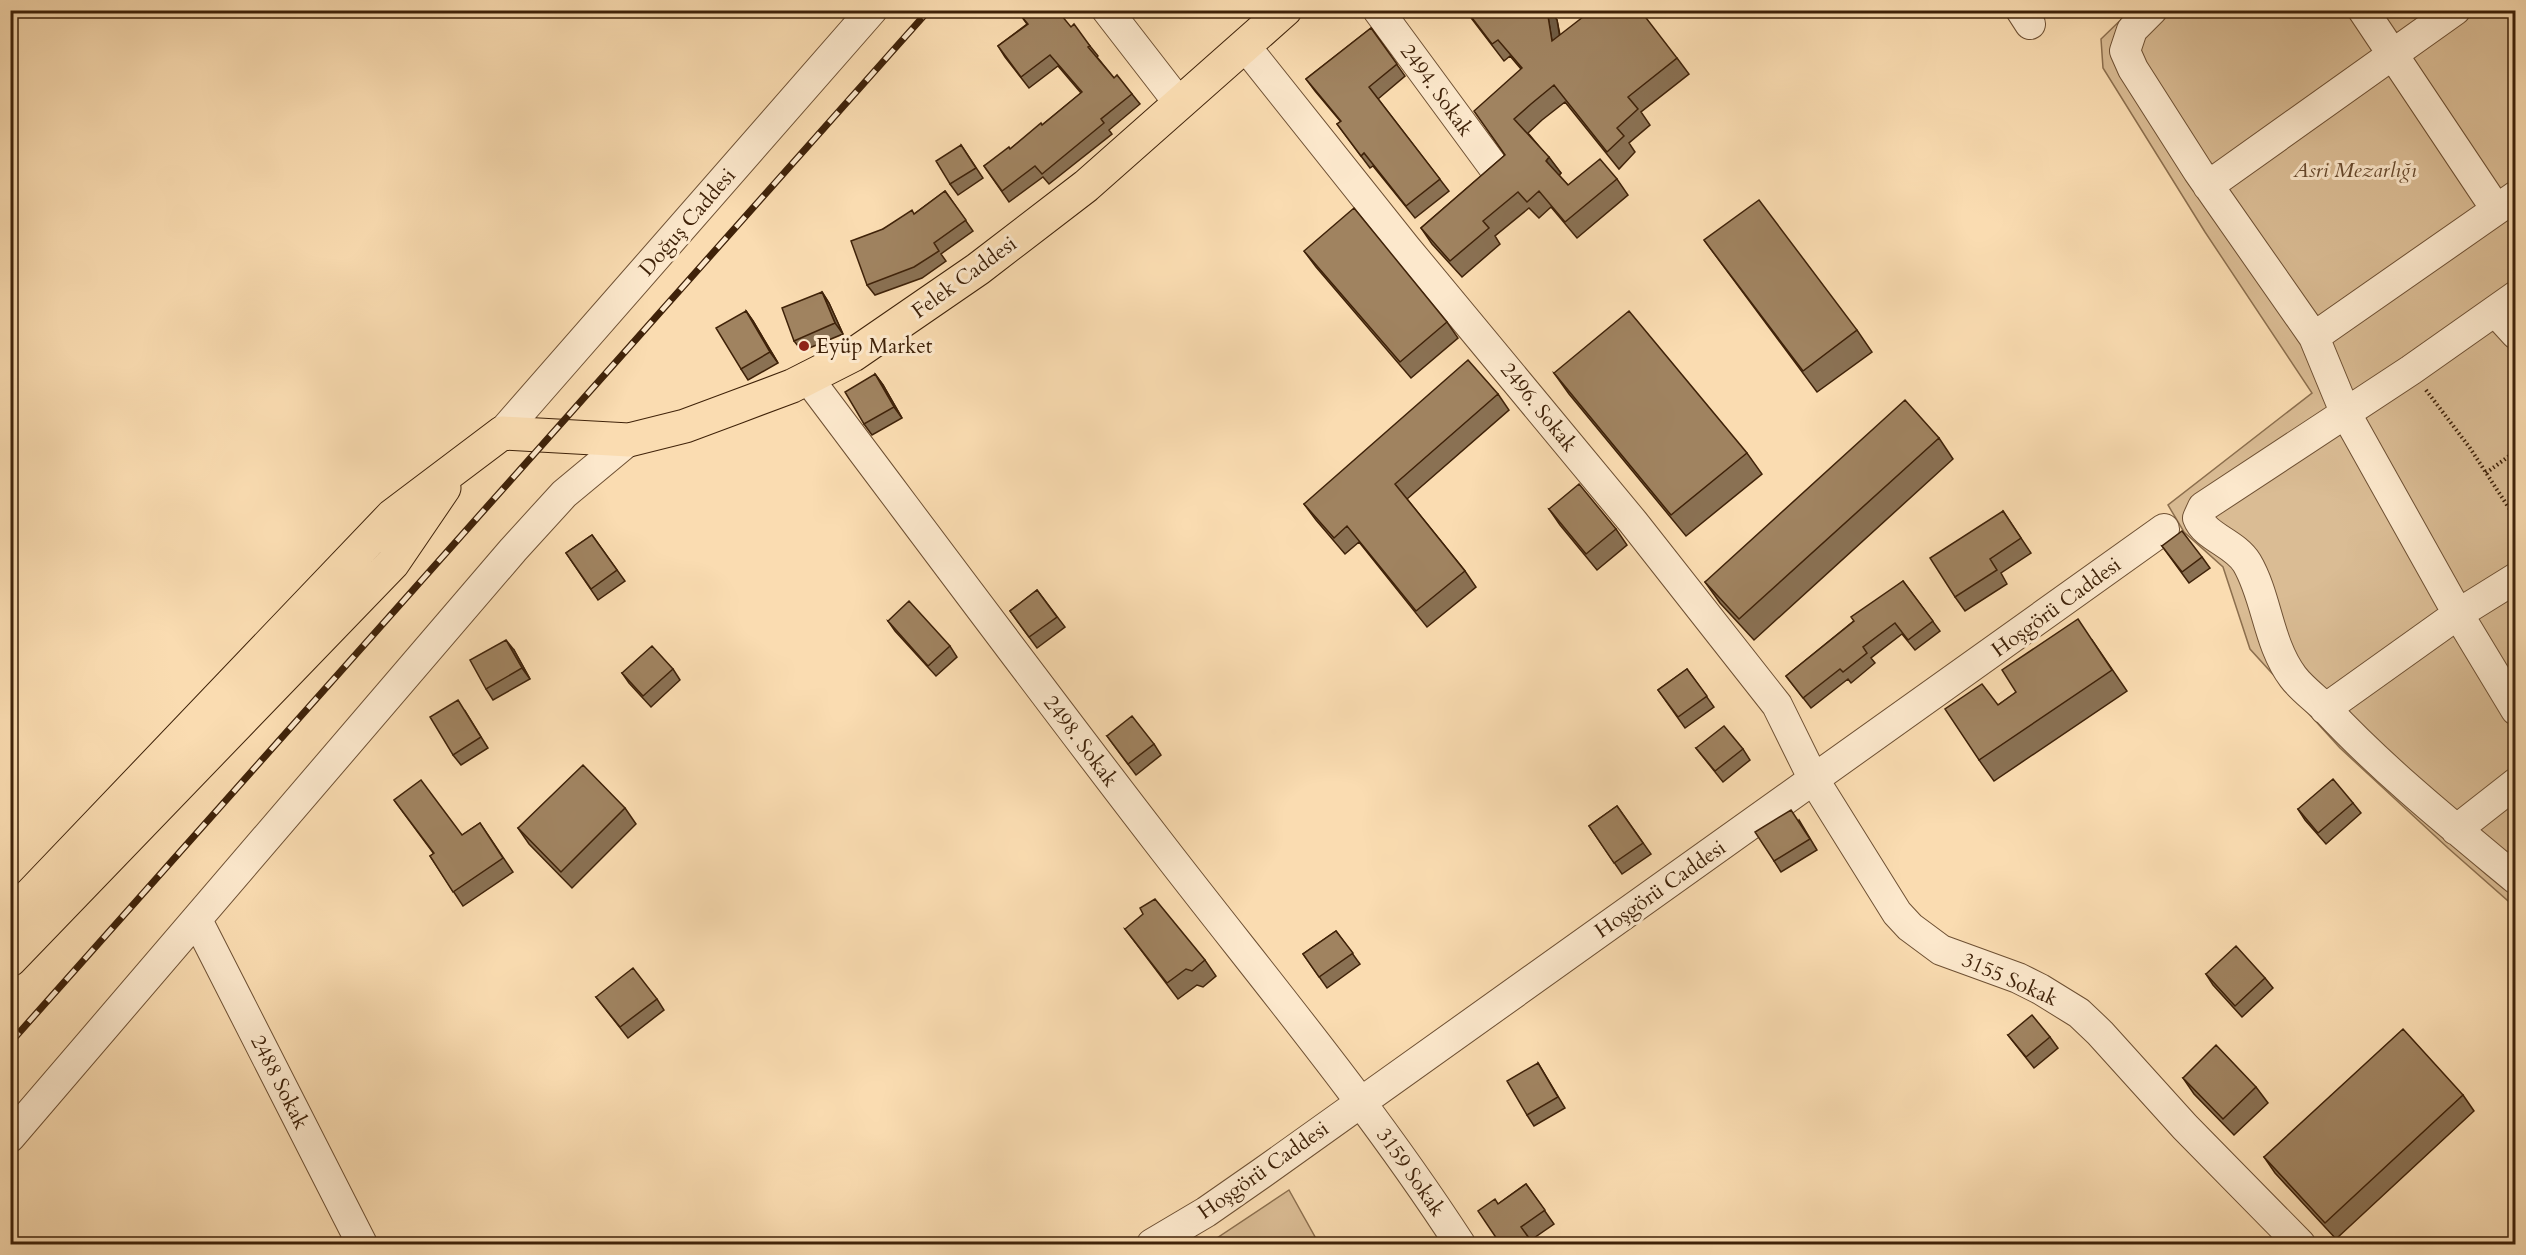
<svg xmlns="http://www.w3.org/2000/svg" width="2526" height="1255" viewBox="0 0 2526 1255" font-family="Cardo,serif">
	<rect width="100%" height="100%" fill="#fadcb1"/>
	<filter id="stains"><feTurbulence type="fractalNoise" baseFrequency=".00333" numOctaves="4"/><feColorMatrix values="0 0 0 0 .2 0 0 0 0 .09 0 0 0 0 .02 0 0 0 .5 -.17"/></filter>
	<radialGradient id="worn" r=".72"><stop offset=".6" stop-color="#630" stop-opacity="0"/><stop offset="1" stop-color="#630" stop-opacity=".3"/></radialGradient>
	<path fill="#dabc94" stroke="#8c6f4e" stroke-width="1.5" d="M2130,11H2515V907L2448,848L2340,748L2250,649L2223,567L2184,532L2168,505L2312,393L2205,232L2103,68L2101,39Z
		M1289,1190L1319,1244H1208Z"/>
	<g fill="none" stroke-linecap="round" stroke-linejoin="round">
		<defs>
			<path id="minor" d="M1107,10L1179,103
				M1378,10L1495,169
				M2021,10L2030,24
				M2152,10L2132,30L2125,51L2133,69L2198,171L2314,337L2345,412L2458,614L2516,710
				M2363,10L2496,209
				M1245,46L1406,248L1633,522L1777,705L1814,780L1897,913L1910,927L1941,950L2018,978L2040,989L2079,1013L2100,1033L2185,1127L2300,1244
				M2208,186L2455,10
				M2516,296L2411,370L2203,507L2198,518C2205,537 2235,543 2247,563C2267,597 2268,644 2293,677C2302,689 2315,698 2326,709C2384,771 2451,825 2516,879
				M2495,311L2516,334
				M2314,337L2516,196
				M807,377C923,531 1038,686 1156,839C1259,973 1368,1102 1460,1244
				M502,433L872,10
				M2325,709L2458,614L2516,578
				M2456,830L2516,783
				M197,920L362,1244
				M10,1137L513,550L564,494L629,440
				M1152,1244L1206,1212L1262,1173L2164,529"/>
			<path id="major" d="M10,916L392,516L502,433L629,440L685,426L736,407L792,386L853,355L978,269L1086,186L1285,10
				M10,960L393,563L444,488"/>
		</defs>
		<use href="#minor" stroke="#6e5033" stroke-width="32"/>
		<use href="#major" stroke="#3f2209" stroke-width="35"/>
		<path stroke="#3f2209" stroke-width="4" stroke-dasharray="1.5 3" stroke-linecap="butt" d="M2426,390L2470,448L2516,519
			M2486,473L2516,451"/>
		<use href="#minor" stroke="#fce8cc" stroke-width="30"/>
		<use href="#major" stroke="#fadcb1" stroke-width="33"/>
		<defs>
			<path id="rail" d="M10,1043L929,10"/>
		</defs>
		<use href="#rail" stroke="#3f2209" stroke-width="7"/>
		<use href="#rail" stroke="#fce8cc" stroke-width="4.5" stroke-dasharray="14" stroke-linecap="butt"/>
	</g>
	<path fill="#8a7153" stroke="#3f2209" stroke-width="1.5" d="M1465,10H1529L1532,15L1557,20L1560,35L1677,58L1689,74L1641,112L1650,125L1629,143L1635,152L1619,169L1565,102L1542,120L1528,133L1561,173L1559,175L1568,185L1617,179L1628,195L1577,238L1551,207L1539,218L1529,208L1495,236L1500,244L1462,277L1432,244L1421,228L1505,155L1521,69L1510,56L1504,61Z
		M1022,17L1071,27L1090,46L1098,56L1097,57L1114,78L1132,94L1140,104L1109,130L1112,134L1049,184L1043,177L1009,202L984,166L1010,149L1042,125L1081,93L1058,66L1029,88L1005,57L998,46L1027,24Z
		M1371,28L1405,76L1378,99L1449,191L1415,218L1373,166L1370,168L1337,124L1341,122L1315,91L1306,79Z
		M961,145L983,178L958,195L950,184Z
		M945,191L973,231L941,254L946,261L922,278L875,295L867,285L883,229L914,214Z
		M1704,240L1857,330L1872,352L1817,392Z
		M1304,251L1447,322L1458,338L1411,378L1316,267Z
		M822,292L829,303L843,334L802,351L794,341Z
		M746,311L753,321L778,363L748,380L741,369Z
		M1554,373L1747,453L1762,474L1686,536L1569,394Z
		M875,374L883,385L902,418L872,435L864,424Z
		M1498,394L1509,410L1407,499L1465,571L1476,587L1427,627L1359,542L1345,554L1316,520L1304,504Z
		M1939,438L1953,459L1754,640L1720,603L1705,582Z
		M1549,509L1616,529L1627,545L1597,570L1560,525Z
		M2003,511L2031,553L2001,573L2007,584L1965,611L1955,597Z
		M592,535L625,581L598,600L566,553Z
		M2162,546L2202,557L2210,568L2189,583Z
		M1903,581L1940,631L1915,650L1902,634L1871,658L1875,663L1851,683L1848,679L1811,708L1786,676Z
		M1037,590L1065,627L1037,648L1010,611Z
		M888,621L950,646L957,657L936,676L895,631Z
		M2092,640L2127,691L1994,781L1979,760L1998,705Z
		M514,650L530,679L493,700L486,689Z
		M673,669L680,680L651,707L629,683L622,673Z
		M1687,669L1714,707L1685,728L1658,690Z
		M465,711L488,748L461,765L453,755Z
		M1107,736L1154,744L1161,755L1136,775Z
		M1696,748L1743,749L1750,760L1723,782Z
		M394,800L462,835L480,823L513,872L463,906L430,856L434,854Z
		M2353,803L2361,813L2326,844L2305,820L2298,809Z
		M1617,806L1651,854L1622,874L1589,826Z
		M625,808L636,824L572,888L529,844L518,828Z
		M1799,820L1817,850L1781,872L1774,861Z
		M1125,929L1205,960L1216,976L1203,987L1197,985L1178,999Z
		M1336,931L1360,964L1327,988L1303,954Z
		M2206,974L2265,978L2273,988L2242,1017L2213,985Z
		M596,997L657,999L664,1010L628,1038Z
		M2008,1035L2050,1037L2058,1048L2034,1068Z
		M1538,1063L1565,1108L1534,1126L1527,1115Z
		M2183,1078L2256,1087L2268,1103L2234,1135L2194,1094Z
		M2463,1095L2474,1111L2336,1239L2275,1173L2264,1157Z
		M1526,1184L1554,1224L1531,1240L1498,1204Z"/>
	<path fill="#705c43" stroke="#3f2209" stroke-width="1.5" d="M1547,10H1551L1557,20L1563,57L1552,41Z
		M1549,157L1561,173L1558,177L1546,161Z
		M822,292L829,303L843,334L835,323Z
		M746,311L753,321L778,363L770,352Z
		M875,374L883,385L902,418L894,407Z
		M506,640L514,650L530,679L522,668Z"/>
	<path fill="#a08360" stroke="#3f2209" stroke-width="1.5" d="M1030,10H1057L1071,27L1074,24L1090,46L1088,47L1114,78L1117,75L1132,94L1101,119L1104,123L1042,174L1035,166L1002,191L984,166L1009,147L1010,149L1041,123L1042,125L1082,92L1050,55L1021,77L998,46L1028,24L1022,17Z
		M1466,10H1529L1532,15L1538,10H1547L1552,41L1592,10H1640L1677,58L1628,97L1638,109L1617,128L1624,136L1607,152L1554,85L1531,104L1514,119L1549,157L1546,161L1568,185L1600,159L1617,179L1565,222L1539,191L1527,202L1518,192L1483,221L1489,228L1450,261L1421,228L1505,155L1474,111L1522,68L1498,40L1492,44Z
		M1371,28L1397,64L1369,87L1440,179L1406,206L1364,153L1361,156L1337,124L1341,121L1306,79Z
		M961,145L976,168L950,184L936,161Z
		M945,191L966,220L934,243L939,251L914,267L867,285L851,241L883,229L912,210L914,214Z
		M1759,200L1857,330L1803,371L1704,240Z
		M1354,208L1447,322L1400,362L1304,251Z
		M822,292L835,323L794,341L782,308Z
		M746,311L770,352L741,369L716,328Z
		M1629,311L1747,453L1671,515L1554,373Z
		M1468,360L1498,394L1395,484L1465,571L1416,611L1347,526L1334,538L1304,504Z
		M875,374L894,407L864,424L845,392Z
		M1905,400L1939,438L1739,619L1705,582Z
		M1579,484L1616,529L1586,554L1549,509Z
		M2003,511L2021,538L1990,559L1997,570L1955,597L1930,558Z
		M2182,531L2202,557L2182,572L2162,546Z
		M592,535L617,570L591,589L566,553Z
		M1903,581L1933,621L1908,640L1895,623L1863,647L1867,653L1843,672L1840,669L1803,698L1786,676L1854,621L1851,617Z
		M1037,590L1057,617L1029,637L1010,611Z
		M909,601L950,646L928,666L888,621Z
		M2078,619L2112,670L1979,760L1945,709L1982,684L1998,705L2016,692L2002,670Z
		M506,640L522,668L486,689L470,660Z
		M652,646L673,669L643,696L622,673Z
		M1687,669L1707,696L1678,717L1658,690Z
		M458,700L481,737L453,755L430,717Z
		M1132,716L1154,744L1128,764L1107,736Z
		M1724,726L1743,749L1715,771L1696,748Z
		M583,765L625,808L561,872L518,828Z
		M2333,779L2353,803L2318,833L2298,809Z
		M421,780L462,835L480,823L503,858L453,892L430,856L434,853L394,800Z
		M1617,806L1643,843L1614,863L1589,826Z
		M1791,810L1810,839L1774,861L1755,832Z
		M1155,899L1205,960L1192,971L1186,969L1167,983L1125,929L1143,914L1140,908Z
		M1336,931L1353,953L1319,977L1303,954Z
		M2236,946L2265,978L2235,1006L2206,974Z
		M633,968L657,999L620,1027L596,997Z
		M2032,1015L2050,1037L2026,1057L2008,1035Z
		M2403,1029L2463,1095L2325,1223L2264,1157Z
		M2216,1045L2256,1087L2223,1119L2183,1078Z
		M1538,1063L1558,1097L1527,1115L1507,1081Z
		M1526,1184L1545,1210L1521,1227L1534,1245H1501L1478,1211L1495,1199L1498,1204Z"/>
	<circle fill="#8f2418" stroke="#fce8cc" stroke-width="2" cx="804" cy="346" r="6"/>
	<g text-anchor="middle" stroke-width="6" stroke-linejoin="round" paint-order="stroke">
		<g font-size="21" fill="#3f2209" stroke="#fce8cc">
			<text transform="translate(1437 90) rotate(54)" y="7">2494. Sokak</text>
			<text transform="translate(687 222) rotate(-49)" y="7">Doğuş Caddesi</text>
			<text transform="translate(964 277) rotate(-36)" y="7">Felek Caddesi</text>
			<text transform="translate(1539 407) rotate(51)" y="7">2496. Sokak</text>
			<text transform="translate(2056 607) rotate(-36)" y="7">Hoşgörü Caddesi</text>
			<text transform="translate(1081 741) rotate(53)" y="7">2498. Sokak</text>
			<text transform="translate(1660 889) rotate(-35)" y="7">Hoşgörü Caddesi</text>
			<text transform="translate(2010 979) rotate(24)" y="7">3155 Sokak</text>
			<text transform="translate(280 1082) rotate(63)" y="7">2488 Sokak</text>
			<text transform="translate(1263 1170) rotate(-35)" y="7">Hoşgörü Caddesi</text>
			<text transform="translate(1411 1172) rotate(55)" y="7">3159 Sokak</text>
		</g>
		<g font-size="21" font-style="italic" fill="#66482c" stroke="#fce8cc">
			<text x="2355" y="177">Asri Mezarlığı</text>
		</g>
		<g font-size="21" fill="#3f2209" stroke="#fce8cc" text-anchor="start">
			<text x="816" y="353">Eyüp Market</text>
		</g>
	</g>
	<rect width="2526" height="1255" fill="none" stroke="#fadcb1" stroke-width="36"/>
	<rect x="12" y="12" width="2502" height="1231" fill="none" stroke="#3f2209" stroke-width="3"/>
	<rect x="18" y="18" width="2490" height="1219" fill="none" stroke="#3f2209" stroke-width="1.5"/>
	<rect width="100%" height="100%" filter="url(#stains)"/>
	<rect width="100%" height="100%" fill="url(#worn)"/>
</svg>
